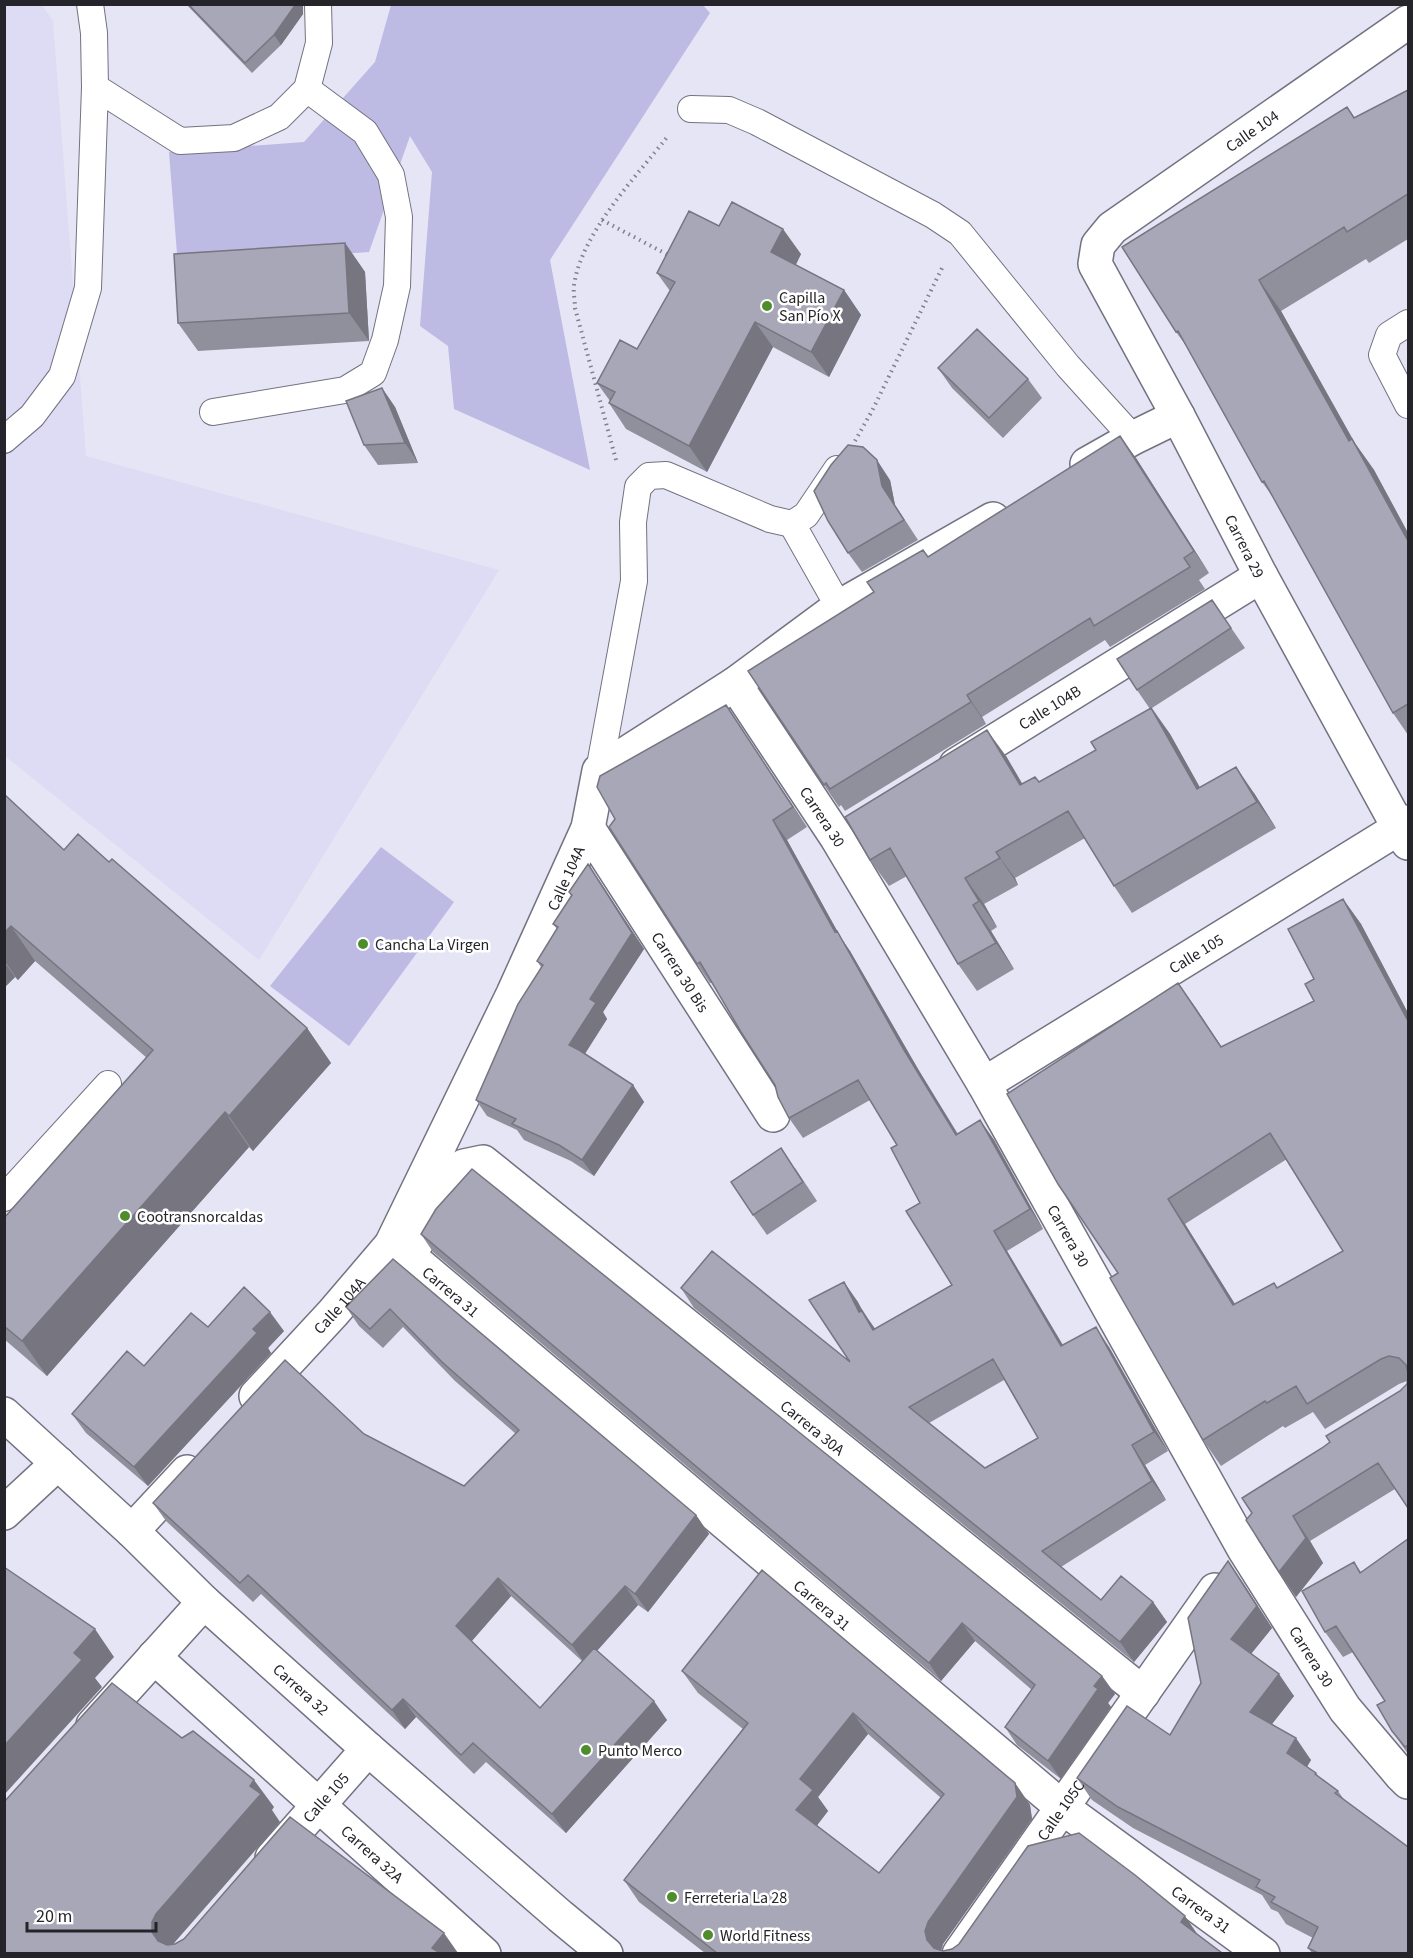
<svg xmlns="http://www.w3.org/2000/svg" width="1413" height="1958" viewBox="0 0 1413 1958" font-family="'Source Sans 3',sans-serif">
	<rect width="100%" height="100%" fill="#e5e5f5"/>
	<path fill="#dedcf4" d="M4,5H42L53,21L86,456L499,570L259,960L5,756Z"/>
	<path fill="#bdbae4" d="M702,4L710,13L550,260L590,470L454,409L448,346L420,326L432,172L410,136L369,252L178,266L169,152L304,142L375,62L391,5Z
		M381,847L454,902L349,1046L270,986Z"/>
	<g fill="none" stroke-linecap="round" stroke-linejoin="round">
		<defs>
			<path id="lane" d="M95,87L180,141L234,138L279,117L307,89L319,43L318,4
				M691,109L729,110L757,122L933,215L960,233L1068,366L1133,438
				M1408,323L1389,335L1382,355L1408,405
				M213,412L345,390L373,373L385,340L397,286L399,217L391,175L365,132L307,89
				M4,440L32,416L62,376L88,288L95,87L94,33L90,4
				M792,524L839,607
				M599,771L634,581L633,522L638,487L649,476L666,475L770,519L792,524L806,515L837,469
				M4,1198L108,1084"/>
			<g id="street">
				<path d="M1087,464L1133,438L1178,416"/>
				<path id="s1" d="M735,684L837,838L984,1084L1244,1549L1345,1709L1401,1775L1408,1782"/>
				<path id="s2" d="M956,765L1261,576"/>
				<path id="s3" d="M588,828L773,1115"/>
				<path id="s4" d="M984,1084L1399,828L1261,576L1178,416L1095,264L1098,245L1112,228L1408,22"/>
				<path id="s5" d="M417,1242L464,1166L483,1162L1143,1693"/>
				<path id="s6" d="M391,1245L409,1256L1063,1808L1263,1954"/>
				<path id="s7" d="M256,1396L333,1313L391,1245L513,994L588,828L599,771L735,684L839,607L993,519"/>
				<path d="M4,1513L58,1463"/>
				<path d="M132,1531L187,1472"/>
				<path id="s8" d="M154,1657L484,1954"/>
				<path d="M93,1725L204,1602"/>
				<path id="s9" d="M272,1858L368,1749"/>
				<path id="s10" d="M959,1954L1215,1590"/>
			</g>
			<g id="secondary">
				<path d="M1408,822L1399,828L1408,843"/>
				<path id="s11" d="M4,1414L132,1531L204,1602L368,1749L560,1916L606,1954"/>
			</g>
		</defs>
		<use href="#lane" stroke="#737281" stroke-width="28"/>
		<use href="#street" stroke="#737281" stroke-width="36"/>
		<use href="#secondary" stroke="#737281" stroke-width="36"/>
		<path stroke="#81818c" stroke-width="4" stroke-dasharray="1.5 4.5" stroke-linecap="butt" d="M602,220L670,256
			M855,441L872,411L943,266
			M616,460L575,308C575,301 573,292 574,285C582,232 636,177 668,136"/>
		<use href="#lane" stroke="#fff" stroke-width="26"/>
		<use href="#street" stroke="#fff" stroke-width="33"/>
		<use href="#secondary" stroke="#fff" stroke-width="33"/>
	</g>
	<path fill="#90909d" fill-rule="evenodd" d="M186,4H303V14L281,45L252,73Z
		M1408,90V239L1369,263L1366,259L1281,311L1352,439L1374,470L1408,533V735L1393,713L1278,504L1262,482L1187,347L1176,332L1347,107L1355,118Z
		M719,226L801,254L796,265L844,290L861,315L829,377L773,347L707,472L626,429L609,403L610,401L597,383L637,349L670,291L657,273Z
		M345,243L365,272L369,341L198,351L178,323Z
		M938,368L1028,379L1042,398L1003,438L952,388Z
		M382,388L395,407L418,463L378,465L364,445Z
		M1136,458L1209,573L1199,580L1205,589L1110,647L1105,640L982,717L986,724L845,811L841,805L839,807L824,785L874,592L928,557Z
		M890,480L895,505L918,540L862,572L848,553Z
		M1212,600L1245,648L1152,708L1170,734L1200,788L1254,793L1276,828L1132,913L1114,886L1085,838L1015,878L1018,885L984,904L997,927L991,931L1014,969L977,991L958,964L907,876L889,886L870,860L1006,756L1022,784L1039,782L1096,750L1150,709L1137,690Z
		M739,725L807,827L787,840L841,938L850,951L918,1069L958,1134L980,1120L994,1140L1043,1229L1007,1251L1063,1345L1109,1347L1168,1451L1145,1465L1166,1500L1061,1567L1101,1600L1153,1602L1167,1622L1134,1662L694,1308L681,1288L850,1362L844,1282L875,1329L952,1285L897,1145L870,1100L803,1138L789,1118L775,1085L712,983H710L697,964L615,819ZM1004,1380L1038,1438L985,1468L929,1423Z
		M4,794L64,850L109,862L307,1028L331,1063L253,1151L249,1147L47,1376L4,1339V1218L147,1058L35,961L18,980L15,977L4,988Z
		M599,880L644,949L603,1012L607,1019L585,1054L633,1085L644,1102L594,1176L571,1161L524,1140L517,1130L487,1116L476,1100L541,967L537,961L557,929L553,924L571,896L569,892Z
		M1343,899L1361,924L1408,1013V1508L1395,1489L1310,1541L1323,1563L1296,1597L1246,1520L1322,1448L1400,1391L1407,1384V1381L1399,1384L1325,1429L1313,1412L1285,1428L1283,1426L1221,1466L1203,1440L1118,1273L1178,983L1221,1047L1314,1001V979ZM1287,1159L1343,1251L1277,1288L1274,1283L1235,1304L1185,1224Z
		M795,1168L817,1201L767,1235L753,1215Z
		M421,1234L1102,1676L1115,1694L1108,1703L1111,1707L1061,1779L1017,1745L1005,1727L1032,1690L975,1641L941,1681L433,1252Z
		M393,1259L696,1515L709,1534L648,1612L638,1605L597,1651L667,1720L566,1833L486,1762L474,1774L416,1717L405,1729L261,1594L253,1602L166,1521L153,1503L364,1434L464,1486L516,1434L455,1381L403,1327L383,1348L359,1326L346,1307ZM511,1596L582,1661L540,1708L472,1641Z
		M208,1327L284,1331L268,1348L271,1353L148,1486L86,1433L72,1414L144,1366Z
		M1408,1539V1754L1392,1731L1385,1701L1353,1652L1343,1657L1325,1632L1354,1562L1361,1572Z
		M1228,1561L1243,1583L1272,1628L1251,1654L1294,1696L1272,1724L1311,1760L1307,1767L1316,1773L1319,1777L1338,1791L1345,1801L1408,1953H1312L1308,1948L1313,1938L1286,1924L1278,1912L1271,1909L1262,1895L1133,1828L1092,1800L1077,1778L1170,1735L1201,1683Z
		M762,1570L1015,1783L1030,1805L1032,1819L943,1944L941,1951L1199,1936L1222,1953H705L639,1902L624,1880L743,1729L698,1693L682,1671ZM868,1734L941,1798L879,1873L817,1825L828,1811L818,1797Z"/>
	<path fill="#767580" d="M296,4H303V14L281,45L274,35Z
		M783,229L801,254L789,277L771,252Z
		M345,243L365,272L369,341L349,313Z
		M1259,280L1281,311L1360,452L1352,439L1374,470L1408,533V541L1349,441Z
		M844,290L861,315L829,377L811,352Z
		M755,322L773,347L707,472L689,446Z
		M382,388L395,407L418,463L405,443Z
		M1120,436L1136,458L1209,573L1194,551Z
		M877,460L890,480L895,505L918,540L882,486Z
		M967,695L982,717L986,724L971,702Z
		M726,705L739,725L807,827L793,807Z
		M1151,708L1170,734L1216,816L1197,789Z
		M987,730L1006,756L1039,812L1020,785Z
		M1236,767L1254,793L1276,828L1257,802Z
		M773,820L787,840L841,938L850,951L918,1069L970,1155L956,1135L904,1050L835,932Z
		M996,852L1015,878L1018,885Z
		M588,864L644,949L603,1012L607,1019L580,1061L569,1045L590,999Z
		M965,878L984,904L997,927L979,901Z
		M1343,899L1361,924L1408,1013V1021Z
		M973,905L991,931L1014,969L996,943Z
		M11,926L35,961L18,980L4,960V933Z
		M4,962L15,977L4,988Z
		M1178,983L1196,1008L1238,1072L1221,1047Z
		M307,1028L331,1063L253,1151L229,1116Z
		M633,1085L644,1102L594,1176L582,1160Z
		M225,1112L249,1147L47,1376L22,1341Z
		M980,1120L994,1140L1043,1229L1030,1209Z
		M1168,1199L1185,1224L1251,1330L1233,1305Z
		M994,1231L1007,1251L1075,1366L1061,1346Z
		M844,1282L858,1302L873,1332L859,1312Z
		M862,1311L876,1330H873Z
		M270,1312L284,1331L268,1348L271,1353L148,1486L134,1467L253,1329Z
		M1096,1327L1109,1347L1168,1451L1154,1432Z
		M1132,1445L1145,1465L1166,1500L1152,1481Z
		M696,1515L709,1534L648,1612L635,1594Z
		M1293,1516L1310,1541L1323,1563L1296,1597L1279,1572Z
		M1228,1561L1243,1583L1272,1628L1246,1660L1231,1639Z
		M498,1578L511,1596L469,1644L456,1626Z
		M625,1586L638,1605L585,1664L572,1645Z
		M1153,1602L1167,1622L1134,1662L1120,1642Z
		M962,1623L975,1641L941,1681L929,1663Z
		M95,1629L114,1657L95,1678L102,1687L4,1795V1746L74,1653Z
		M1279,1674L1294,1696L1265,1733L1250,1712Z
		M1102,1676L1115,1694L1108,1703L1111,1707L1061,1779L1048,1761L1094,1686Z
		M403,1699L416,1717L405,1729L392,1710Z
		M654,1701L667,1720L566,1833L552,1814Z
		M853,1713L868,1734L818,1797L828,1811L812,1832L796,1810L800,1779Z
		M1296,1738L1311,1760L1302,1774L1287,1753Z
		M254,1780L274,1807L272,1810L280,1822L175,1942L171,1950L167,1953L152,1932V1922L156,1914Z
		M1015,1783L1030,1805L1032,1819L943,1944L940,1953H936L927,1940L925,1931L928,1922Z
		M1185,1916L1200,1938L1181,1922Z
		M444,1933L458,1953H436L432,1948Z"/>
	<path fill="#a8a7b7" stroke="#767580" stroke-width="1.5" fill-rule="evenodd" d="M188,4H296L274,35L245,63Z
		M1408,90V194L1347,232L1344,227L1259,280L1349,441L1352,439L1408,541V704L1393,713L1264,481L1262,482L1178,331L1176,332L1122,247L1347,107L1354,118Z
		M732,202L783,229L771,252L844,290L811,352L755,322L689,446L609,403L615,392L597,383L620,340L637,349L675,282L657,273L689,211L719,226Z
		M345,243L349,313L178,323L174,254Z
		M977,329L1028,379L989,418L938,368Z
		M382,388L405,443L364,445L346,401Z
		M1120,436L1194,551L1184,558L1190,567L1094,626L1090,618L967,695L971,702L830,789L826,783L824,785L748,671L874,592L867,582L923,550L928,557Z
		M848,445L863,447L877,460L882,486L904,520L848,553L828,521L814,491L831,465Z
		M1212,600L1231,628L1137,690L1117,659Z
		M726,705L793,807L773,820L835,932L837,931L904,1050L956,1135L980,1120L1030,1209L994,1231L1061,1346L1096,1327L1154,1432L1132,1445L1152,1481L1042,1551L1101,1600L1121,1576L1153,1602L1120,1642L681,1288L712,1251L850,1362L809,1300L844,1282L859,1312L862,1311L873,1330L952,1285L906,1211L920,1203L891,1148L897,1145L858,1080L789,1118L778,1097L775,1085L741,1032L700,962L697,964L609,827L615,819L597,787L600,776ZM993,1359L1038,1438L985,1468L909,1407Z
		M1151,708L1197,789L1236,767L1257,802L1114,886L1068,811L996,852L1000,858L965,878L979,901L973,905L996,943L958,964L890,848L870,860L845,817L987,730L1020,785L1035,777L1039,782L1096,750L1091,742Z
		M4,794L64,850L78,834L109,862L112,859L307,1028L229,1116L225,1112L22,1341L4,1326V1218L153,1050L11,926L4,933Z
		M588,864L632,933L590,999L596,1003L569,1045L579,1050L633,1085L582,1160L559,1145L512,1124L516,1119L476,1100L518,1004L543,965L537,961L558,927L553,924L572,895L569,892Z
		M1343,899L1408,1021V1373L1406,1365L1399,1358L1389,1356L1381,1359L1307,1404L1296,1386L1267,1403L1265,1401L1203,1440L1110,1278L1118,1273L1058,1184L1007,1094L1178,983L1221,1047L1314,1001L1305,984L1314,979L1288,929ZM1270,1133L1343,1251L1277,1288L1274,1283L1233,1305L1168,1199Z
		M781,1148L803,1182L753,1215L731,1182Z
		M472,1169L1102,1676L1094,1686L1098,1689L1048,1761L1005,1727L1035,1685L962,1623L929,1663L421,1234L436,1209Z
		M393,1259L696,1515L635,1594L625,1586L572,1645L498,1578L456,1626L540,1708L594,1648L654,1701L552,1814L473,1743L461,1755L403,1699L392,1710L248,1575L240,1583L153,1503L285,1360L364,1434L464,1486L519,1430L442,1362L390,1309L370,1329L346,1307Z
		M244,1287L270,1312L253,1329L257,1333L134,1467L72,1414L127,1351L144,1366L191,1313L208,1327Z
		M1408,1377V1508L1378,1463L1293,1516L1306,1538L1279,1572L1246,1520L1252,1513L1242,1498L1322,1448L1330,1442L1326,1436L1400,1391L1407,1384Z
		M1408,1539V1745L1405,1747L1392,1731L1377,1705L1385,1701L1336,1626L1325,1632L1302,1591L1354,1562L1360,1573Z
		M1228,1561L1257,1606L1231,1639L1279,1674L1250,1712L1296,1738L1287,1753L1316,1773L1315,1774L1338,1791L1335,1793L1408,1847V1953H1318L1308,1948L1318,1927L1271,1902L1275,1897L1256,1887L1260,1880L1118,1807L1077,1778L1127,1706L1170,1735L1201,1683L1188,1618Z
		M4,1567L95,1629L74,1653L82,1660L4,1746Z
		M762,1570L1015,1783L1017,1797L928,1922L925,1931L927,1940L934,1948L943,1951L952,1949L959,1944L1028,1846L1079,1833L1135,1875L1185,1916L1181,1922L1222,1953H717L624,1880L748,1723L682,1671ZM853,1713L944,1794L879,1873L796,1810L813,1790L800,1779Z
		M112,1683L182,1738L193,1731L254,1780L250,1786L261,1794L156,1914L152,1922V1932L158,1941L167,1945L175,1944L184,1939L290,1817L444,1933L432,1948L440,1953H4V1802Z"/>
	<g fill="#4f8c2b" stroke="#fff" stroke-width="2">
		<circle cx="767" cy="306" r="6"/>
		<circle cx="363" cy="944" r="6"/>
		<circle cx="125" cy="1216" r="6"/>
		<circle cx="586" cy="1750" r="6"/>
		<circle cx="672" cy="1897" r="6"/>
		<circle cx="708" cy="1935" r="6"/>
	</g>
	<g text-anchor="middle" stroke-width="5" stroke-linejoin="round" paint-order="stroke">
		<g font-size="16" fill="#24242a" stroke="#fff">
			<text dy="6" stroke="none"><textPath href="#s4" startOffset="1340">Calle 104</textPath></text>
			<text transform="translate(1245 546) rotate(63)" y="6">Carrera 29</text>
			<text dy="6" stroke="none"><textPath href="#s2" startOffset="110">Calle 104B</textPath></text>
			<text dy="6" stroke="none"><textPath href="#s1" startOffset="159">Carrera 30</textPath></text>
			<text dy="6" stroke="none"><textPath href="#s7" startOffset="609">Calle 104A</textPath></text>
			<text dy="6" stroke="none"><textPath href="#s4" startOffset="249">Calle 105</textPath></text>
			<text dy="6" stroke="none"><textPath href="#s3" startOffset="171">Carrera 30 Bis</textPath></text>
			<text dy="6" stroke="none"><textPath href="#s1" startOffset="645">Carrera 30</textPath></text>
			<text dy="6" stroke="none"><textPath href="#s6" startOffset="76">Carrera 31</textPath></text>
			<text dy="6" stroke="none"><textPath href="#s7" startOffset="123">Calle 104A</textPath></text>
			<text dy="6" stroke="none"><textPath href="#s5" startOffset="532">Carrera 30A</textPath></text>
			<text dy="6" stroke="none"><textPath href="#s6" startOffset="562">Carrera 31</textPath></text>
			<text dy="6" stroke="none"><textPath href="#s1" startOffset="1131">Carrera 30</textPath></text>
			<text dy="6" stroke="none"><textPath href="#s11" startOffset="405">Carrera 32</textPath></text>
			<text dy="6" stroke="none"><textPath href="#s9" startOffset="81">Calle 105</textPath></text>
			<text dy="6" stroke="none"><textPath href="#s10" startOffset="176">Calle 105C</textPath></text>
			<text dy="6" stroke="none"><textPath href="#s8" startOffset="294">Carrera 32A</textPath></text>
			<text dy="6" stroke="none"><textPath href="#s6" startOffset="1048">Carrera 31</textPath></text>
		</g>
		<g font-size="16" fill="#24242a" stroke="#fff" text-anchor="start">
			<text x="779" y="303">Capilla<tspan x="779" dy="18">San Pío X</tspan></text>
			<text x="375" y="950">Cancha La Virgen</text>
			<text x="137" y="1222">Cootransnorcaldas</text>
			<text x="598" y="1756">Punto Merco</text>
			<text x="684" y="1903">Ferreteria La 28</text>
			<text x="720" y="1941">World Fitness</text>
		</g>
	</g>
	<rect width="1413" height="1958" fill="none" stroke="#24242a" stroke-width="12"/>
	<path d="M27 1922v9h129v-9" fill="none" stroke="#24242a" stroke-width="3"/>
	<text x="36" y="1922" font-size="18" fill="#24242a" stroke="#ffffff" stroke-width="4.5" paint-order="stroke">20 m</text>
</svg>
